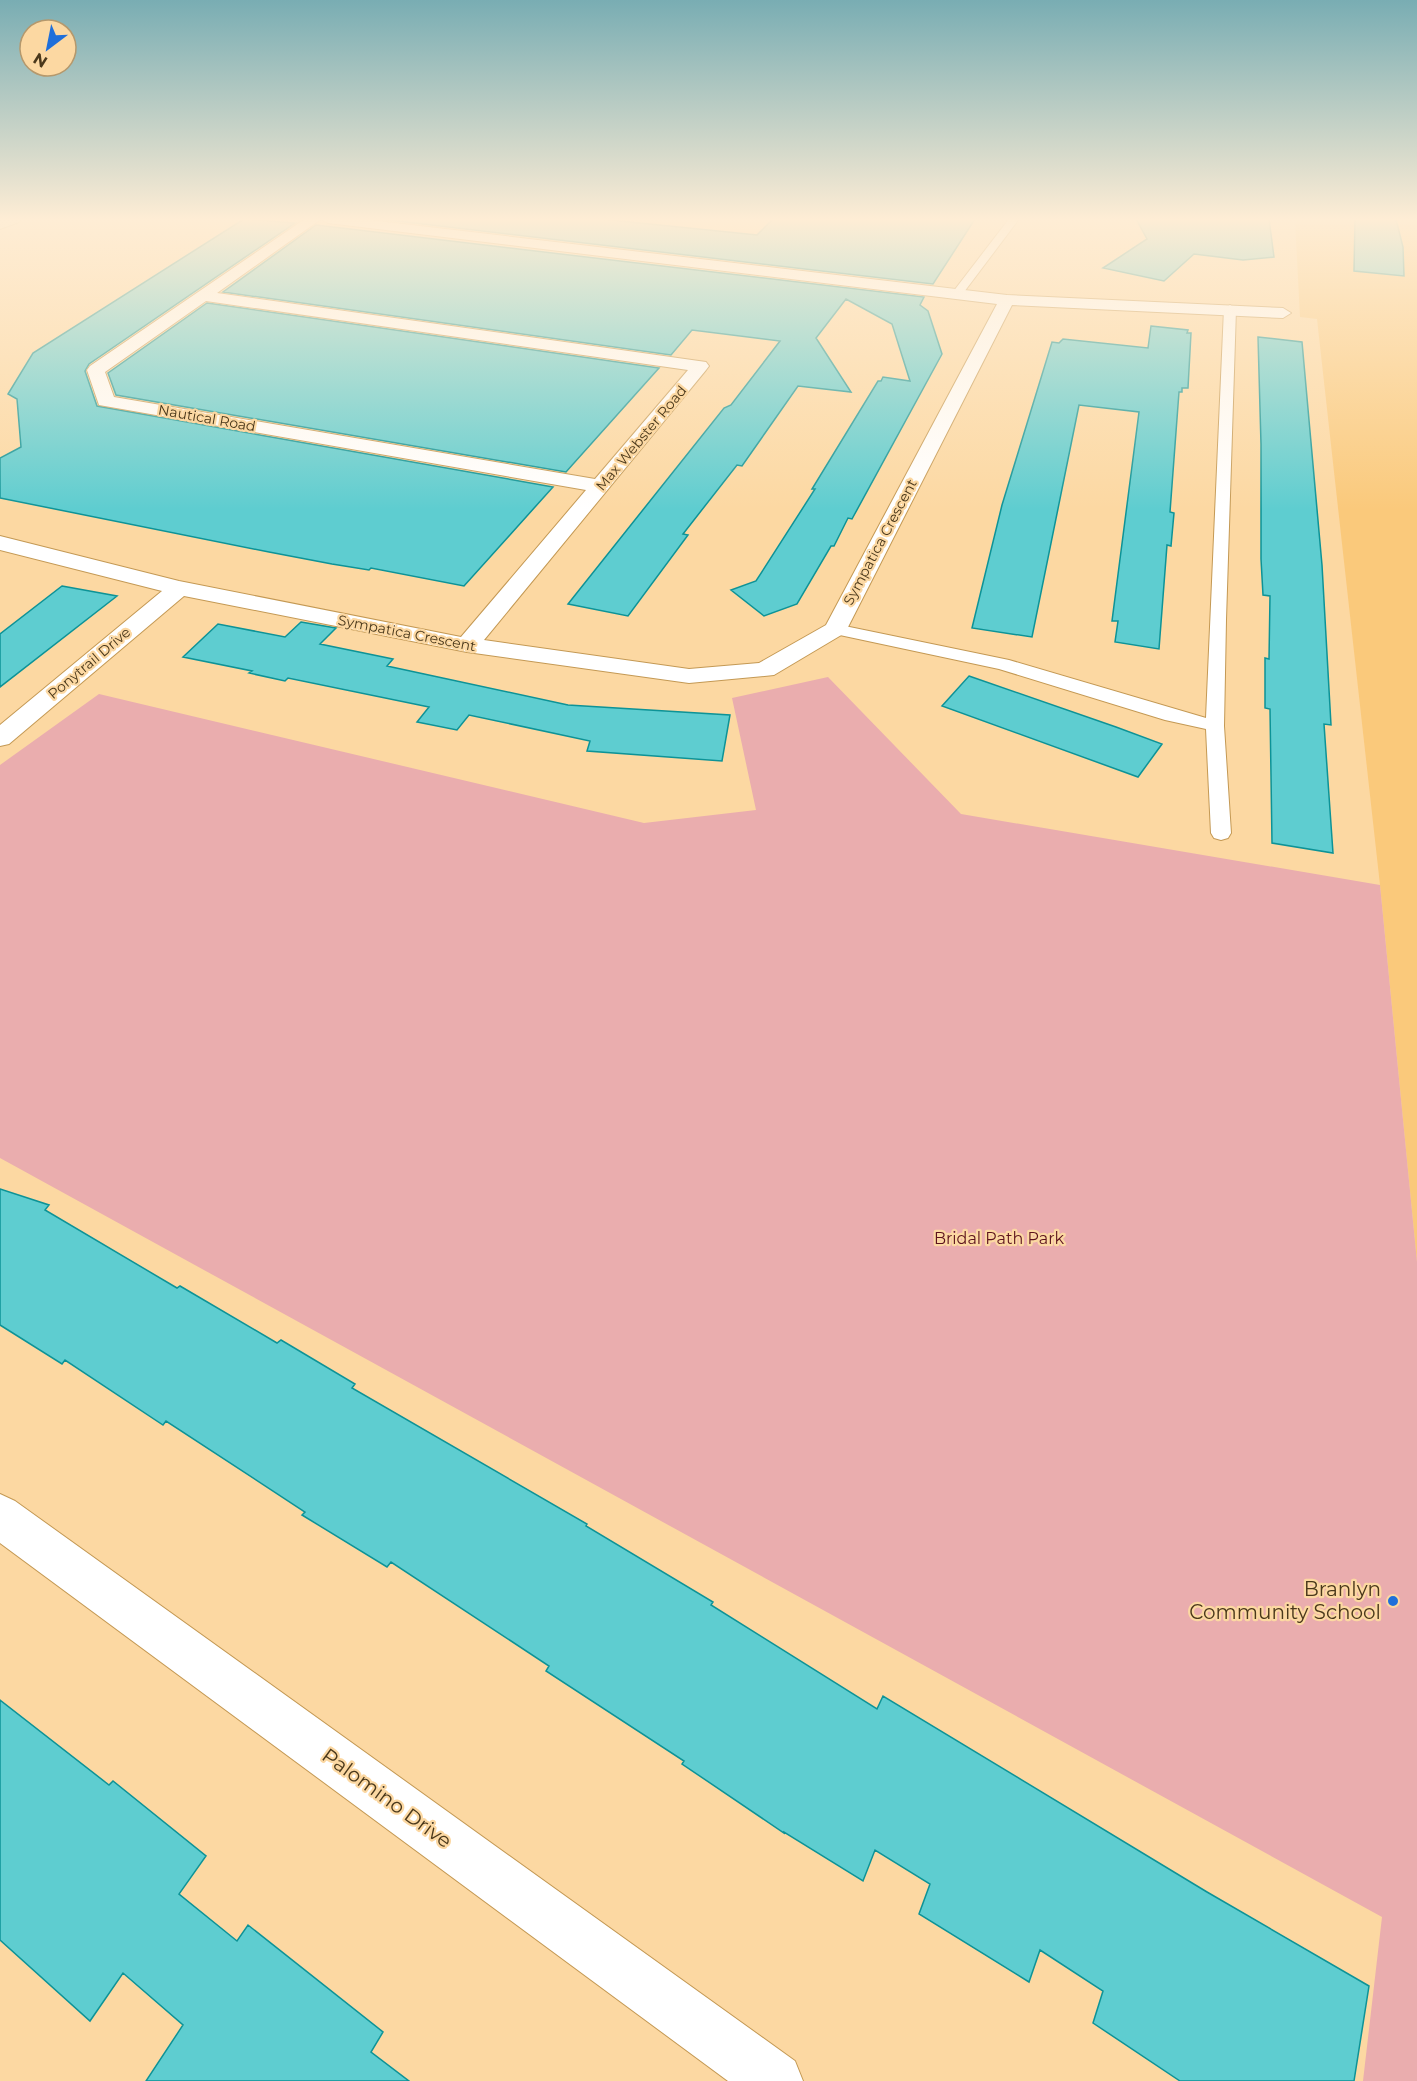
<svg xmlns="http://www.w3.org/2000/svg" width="1417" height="2081" viewBox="0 0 1417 2081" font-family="Montserrat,sans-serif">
	<rect width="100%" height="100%" fill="#fcd8a2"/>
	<path fill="#fac97b" d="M1295,219H1417V1262L1380,885L1317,319L1300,317Z"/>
	<path fill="#eaadae" d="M828,677L961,814L1380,885L1417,1262V2081H1363L1382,1917L0,1158V765L99,694L644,823L756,810L732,698Z"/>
	<path fill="#5ecdd0" stroke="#0d9397" stroke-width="1.5" d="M244,219L295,223L89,364L85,371L97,406L553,487L464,586L371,568L369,570L332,564L269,552L0,498V458L21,447L17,399L8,394L33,353Z
		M380,219H601L757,235L773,219H975L933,284Z
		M1136,219H1269L1274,257L1243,260L1194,254L1164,281L1103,268L1147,239Z
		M1355,219H1396L1403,247L1404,276L1354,271Z
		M316,225L924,297L920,305L928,311L942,354L852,519L848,518L834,546H831L797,604L764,616L731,590L756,581L815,489H812L878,381H881L883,377L910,381L892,324L846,299L816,338L851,392L798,386L742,466L737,465L683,534L688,535L628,616L568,604L724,408L731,405L780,341L692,330L671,355L223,292Z
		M207,303L659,368L566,472L116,395L108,373Z
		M1151,326L1188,330L1187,333H1191L1188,388H1182V392H1179L1170,512L1174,513L1171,546L1167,545L1159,649L1115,642L1118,621H1112L1139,412L1079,405L1032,637L972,628L1002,505L1052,342L1059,343L1063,339L1148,348Z
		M1258,337L1302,342L1322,565L1331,725L1324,724L1333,853L1272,843L1270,709L1265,708V658L1269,659L1270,596L1263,595L1261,559V444Z
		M62,586L117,596L0,687V634Z
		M301,622L336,628L320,644L393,659L387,666L568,705L730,715L722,761L587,751L590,741L469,715L457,730L417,722L429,707L288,678L285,681L249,673L252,671L183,657L218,624L285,637Z
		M969,676L1116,727L1162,744L1138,777L942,706Z
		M0,1189L49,1205L45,1210L177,1288L180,1286L277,1343L281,1340L355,1384L352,1388L587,1524L586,1526L713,1602L711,1605L877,1709L883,1696L1207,1892L1369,1986L1354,2081H1180L1093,2023L1103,1991L1040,1950L1029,1982L919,1914L930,1884L875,1850L863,1881L784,1832V1833L682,1764L684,1761L546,1671L549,1666L391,1562L387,1567L302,1515L305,1512L166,1421L163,1425L65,1360L62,1364L0,1325Z
		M0,1700L109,1785L113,1781L206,1856L179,1894L237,1941L248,1925L383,2032L371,2052L409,2081H146L183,2025L123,1973L90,2021L0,1940Z"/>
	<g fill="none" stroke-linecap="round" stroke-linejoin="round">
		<defs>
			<path id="lane" d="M1009,219H1019L961,296H953V292Z
				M1230,305L1236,309L1226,620L1224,726L1231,833L1228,838L1221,840L1214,838L1211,833L1206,729L1165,720L999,669L835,634L829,633L826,629L829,625L835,624L1009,660L1206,718L1224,309Z"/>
			<path id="street" d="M305,219H360L1007,295L1283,308L1291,313L1283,318L1012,305L847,629L843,634L774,675L689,683L467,652L184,596L9,744L0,746V725L162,591L0,550V536L179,581L461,637L586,490L99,405L87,370L90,366ZM321,219L328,223L997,304L826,625L759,663L689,669L484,640L706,370L709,366L706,362L217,293ZM206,301L688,370L595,479L114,397L105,372Z
				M0,1494L15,1501L795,2061L803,2081H728L0,1543Z"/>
			<path id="secondary" d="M3,219H21L19,222L0,229V220Z"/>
		</defs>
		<use href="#lane" stroke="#c49954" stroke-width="2"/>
		<use href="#street" stroke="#c49954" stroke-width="2"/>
		<use href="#secondary" stroke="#c49954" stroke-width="2"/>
		<use href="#lane" fill="#fff" fill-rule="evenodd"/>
		<use href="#street" fill="#fff" fill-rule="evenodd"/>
		<use href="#secondary" fill="#f3e0b8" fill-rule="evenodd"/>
	</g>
	<linearGradient id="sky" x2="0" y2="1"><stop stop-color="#79adb3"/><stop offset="0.43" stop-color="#feedd5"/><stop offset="1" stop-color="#feedd5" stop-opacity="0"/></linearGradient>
	<rect width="1417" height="510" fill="url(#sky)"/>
	<circle fill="#1f6fda" stroke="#fcd8a2" stroke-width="2" cx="1393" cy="1601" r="6"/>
	<g text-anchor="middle" stroke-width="4.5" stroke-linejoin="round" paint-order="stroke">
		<g font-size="14" fill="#4a381b" stroke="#fcd8a2">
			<text transform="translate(207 418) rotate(10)" y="5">Nautical Road</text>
			<text transform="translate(641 438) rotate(-50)" y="5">Max Webster Road</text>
			<text transform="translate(880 542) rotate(-62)" y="5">Sympatica Crescent</text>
			<text transform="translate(407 633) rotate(11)" y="5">Sympatica Crescent</text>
			<text transform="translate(89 663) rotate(-40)" y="5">Ponytrail Drive</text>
		</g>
		<g font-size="16" fill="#5c121d" stroke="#fcd8a2">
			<text x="999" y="1244">Bridal Path Park</text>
		</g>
		<g font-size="20" fill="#4a381b" stroke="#fcd8a2" text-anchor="end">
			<text x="1381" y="1596">Branlyn<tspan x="1381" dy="23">Community School</tspan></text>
		</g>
		<g font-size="20" fill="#4a381b" stroke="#fcd8a2">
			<text transform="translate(387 1798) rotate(36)" y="7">Palomino Drive</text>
		</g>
	</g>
	<g transform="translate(48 48) rotate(212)"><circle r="28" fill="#fcd8a2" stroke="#b5986c" stroke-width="1.5"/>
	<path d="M0-4.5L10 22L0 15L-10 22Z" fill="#1f6fda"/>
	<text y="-9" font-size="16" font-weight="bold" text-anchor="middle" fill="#4a381b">N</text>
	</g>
</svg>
